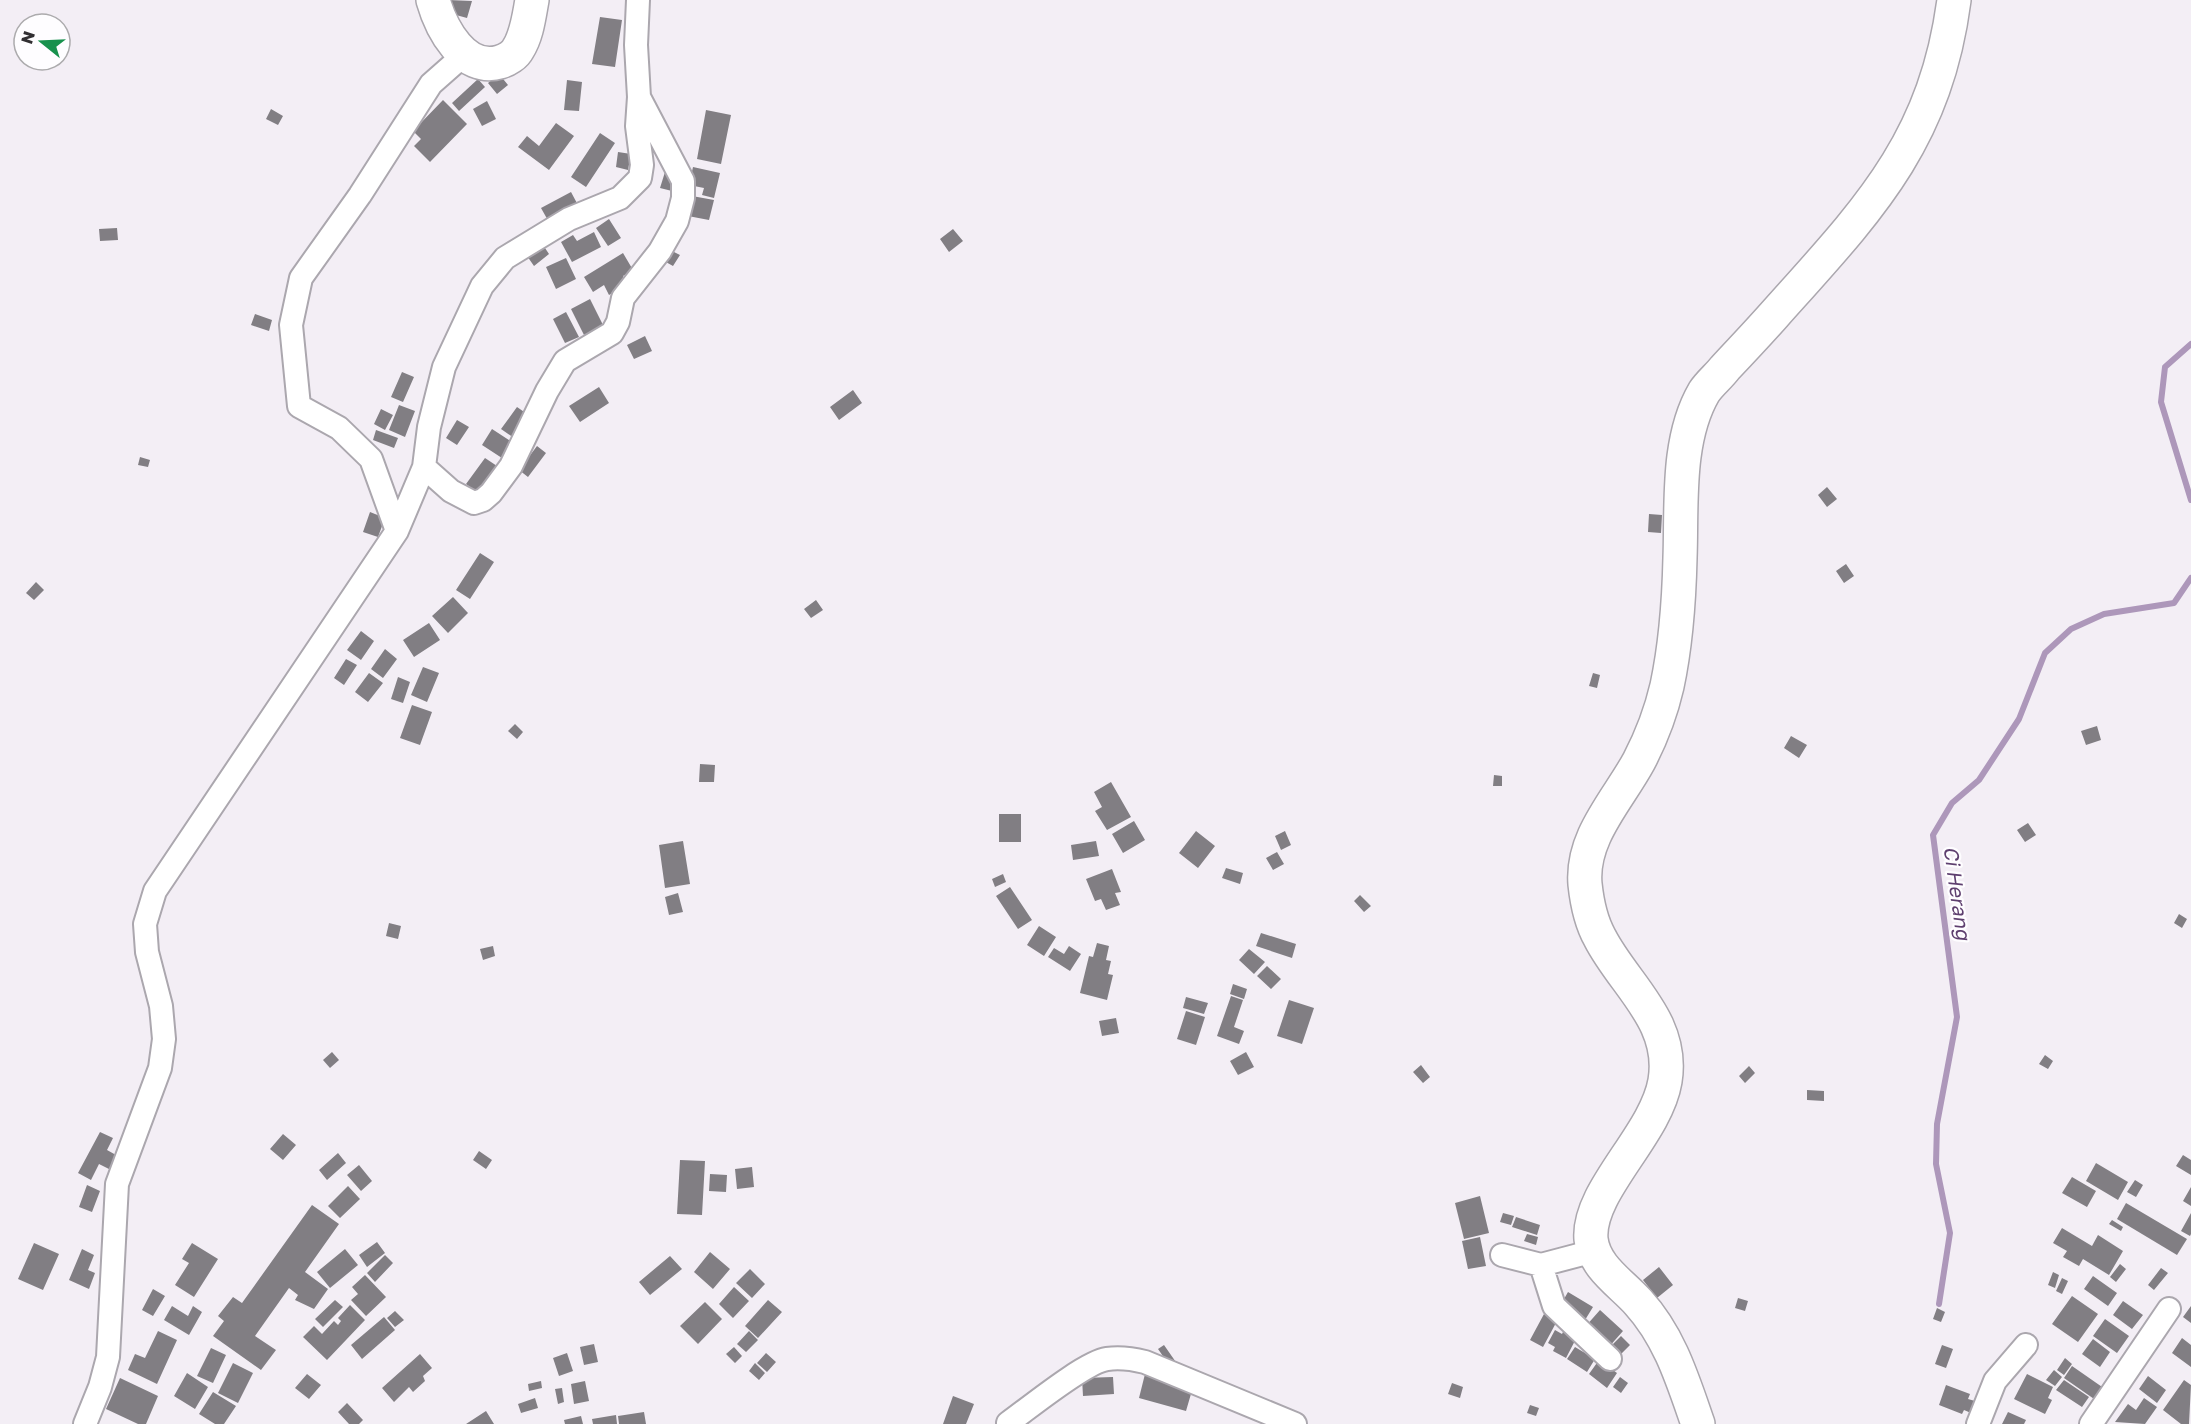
<svg xmlns="http://www.w3.org/2000/svg" width="2191" height="1424" viewBox="0 0 2191 1424" font-family="'Golos Text',sans-serif">
	<rect width="100%" height="100%" fill="#f3eef5"/>
	<g fill="none" stroke-linecap="round" stroke-linejoin="round">
		<path stroke="#ad97ba" stroke-width="6" d="M2191,344L2165,367L2161,402L2191,500
			M1939,1304L1950,1233L1936,1164L1937,1124L1957,1017L1933,835L1952,803L1979,780L2019,719L2045,653L2071,629L2104,614L2174,603L2191,578"/>
	</g>
	<path fill="#817e83" d="M448,0L472,1L467,18L445,12Z
		M600,17L622,20L615,67L592,64Z
		M499,74L508,85L497,94L488,83Z
		M478,79L485,87L459,111L452,103Z
		M567,80L582,82L579,111L564,110Z
		M443,100L467,124L430,162L414,146L421,139L413,131Z
		M487,101L496,119L482,126L473,109Z
		M271,109L283,116L278,125L266,119Z
		M706,110L731,115L721,164L697,159Z
		M556,123L574,136L549,170L518,147L527,136L539,146Z
		M600,133L615,143L586,187L571,177Z
		M618,152L631,154L628,170L616,167Z
		M693,167L720,173L714,198L702,195L704,188L689,185Z
		M665,172L676,174L672,191L660,188Z
		M571,192L579,207L550,224L541,208Z
		M692,196L714,200L709,220L688,216Z
		M609,219L621,238L608,246L596,228Z
		M117,228L118,240L100,241L99,229Z
		M953,229L963,241L949,252L940,239Z
		M594,232L601,247L572,262L561,242L573,235L577,241Z
		M541,242L549,254L534,266L525,253Z
		M670,250L680,255L673,266L664,261Z
		M623,253L633,270L623,276L627,284L609,295L604,285L593,292L584,277Z
		M566,258L576,279L556,289L546,267Z
		M590,299L603,325L584,335L571,309Z
		M566,312L579,337L565,343L553,319Z
		M255,314L272,320L269,331L251,325Z
		M645,336L652,351L634,359L627,345Z
		M402,372L414,377L403,402L391,397Z
		M599,387L609,403L580,422L569,406Z
		M853,390L862,403L839,420L830,407Z
		M399,405L415,411L405,437L389,430Z
		M517,407L530,416L514,438L501,429Z
		M381,409L393,415L385,430L374,424Z
		M457,420L469,427L457,445L446,438Z
		M492,429L515,444L505,460L482,445Z
		M376,430L398,438L394,448L373,440Z
		M537,446L546,453L528,477L519,470Z
		M140,457L150,460L148,467L138,465Z
		M485,458L497,466L478,493L466,484Z
		M1827,487L1837,499L1827,507L1818,495Z
		M370,512L385,518L378,537L363,532Z
		M1649,514L1662,515L1661,533L1648,532Z
		M480,553L494,562L470,599L456,590Z
		M1846,564L1854,576L1844,583L1836,571Z
		M36,582L44,590L34,600L26,593Z
		M453,597L468,613L448,633L432,616Z
		M816,600L823,610L811,618L804,609Z
		M429,623L440,640L414,657L403,640Z
		M361,631L374,641L361,660L347,650Z
		M385,649L397,659L383,678L371,669Z
		M346,659L357,665L344,685L334,678Z
		M423,667L439,673L427,702L411,695Z
		M369,673L383,683L368,702L355,692Z
		M1593,673L1600,675L1597,688L1589,686Z
		M398,677L410,682L403,703L391,699Z
		M412,705L432,712L420,745L400,738Z
		M515,724L523,732L517,739L508,731Z
		M2097,726L2101,740L2086,745L2081,731Z
		M1791,736L1807,745L1799,758L1784,748Z
		M700,764L715,765L714,782H699Z
		M1494,775L1502,776V786H1493Z
		M1111,782L1131,817L1107,830L1095,811L1102,807L1094,792Z
		M999,814H1021V842H999Z
		M1134,821L1145,840L1123,853L1112,834Z
		M2028,823L2036,835L2025,842L2017,830Z
		M1196,831L1215,846L1198,868L1179,853Z
		M1285,831L1291,845L1281,850L1275,836Z
		M683,841L690,884L665,888L659,845Z
		M1096,841L1099,856L1073,860L1071,845Z
		M1277,852L1284,864L1273,870L1266,858Z
		M1226,868L1243,873L1240,884L1222,878Z
		M1112,869L1121,892L1115,893L1120,905L1106,910L1101,899L1095,901L1086,879Z
		M1003,874L1006,882L995,887L992,879Z
		M1010,887L1032,920L1018,929L996,896Z
		M678,893L683,912L669,915L665,897Z
		M1360,895L1371,906L1364,912L1354,901Z
		M2179,914L2187,919L2182,928L2174,923Z
		M389,923L401,926L398,939L386,936Z
		M1039,926L1056,937L1044,956L1027,945Z
		M1261,933L1296,944L1292,958L1256,946Z
		M1097,943L1109,946L1106,960L1111,961L1108,974L1113,975L1107,1000L1080,993L1089,956L1093,957Z
		M493,946L495,956L483,960L480,949Z
		M1069,946L1081,954L1070,971L1048,957L1054,948L1064,954Z
		M1249,949L1265,962L1254,974L1239,960Z
		M1267,966L1281,979L1271,989L1257,976Z
		M1233,984L1247,989L1244,999L1230,994Z
		M1231,996L1243,1000L1234,1027L1244,1031L1239,1044L1217,1036Z
		M1186,997L1208,1003L1204,1014L1183,1008Z
		M1289,1000L1314,1008L1302,1044L1277,1036Z
		M1186,1011L1205,1017L1196,1045L1177,1039Z
		M1116,1018L1119,1033L1102,1036L1099,1021Z
		M332,1052L339,1060L330,1068L323,1060Z
		M1246,1052L1254,1067L1238,1075L1230,1061Z
		M2045,1055L2053,1061L2048,1069L2039,1064Z
		M1421,1065L1430,1077L1423,1083L1413,1072Z
		M1749,1066L1755,1073L1745,1083L1739,1076Z
		M1807,1090L1824,1091V1101L1807,1100Z
		M100,1132L113,1138L107,1150L116,1155L109,1169L99,1164L91,1180L78,1173Z
		M283,1134L296,1145L283,1160L270,1149Z
		M479,1151L492,1160L486,1169L473,1160Z
		M338,1153L346,1163L327,1180L319,1170Z
		M2183,1155L2191,1160V1175L2176,1166Z
		M680,1160L705,1161L702,1215L677,1214Z
		M2096,1163L2128,1182L2118,1200L2086,1181Z
		M359,1165L372,1181L361,1191L347,1175Z
		M752,1167L754,1187L737,1189L735,1169Z
		M710,1174L727,1175L726,1192L709,1191Z
		M2072,1177L2096,1191L2087,1207L2062,1193Z
		M2135,1180L2143,1185L2136,1197L2127,1192Z
		M87,1185L100,1191L92,1212L79,1207Z
		M348,1186L360,1199L340,1218L328,1206Z
		M2191,1187V1206L2183,1201Z
		M1480,1196L1489,1233L1464,1239L1455,1203Z
		M2126,1203L2187,1239L2177,1255L2117,1219Z
		M312,1205L339,1224L305,1272L328,1289L314,1309L295,1300L298,1295L289,1288L255,1336L276,1350L261,1370L213,1336L224,1321L218,1316L233,1297L242,1303Z
		M1503,1213L1514,1216L1511,1225L1500,1222Z
		M2191,1213V1234L2190,1236L2181,1231Z
		M1516,1217L1540,1225L1537,1235L1512,1227Z
		M2112,1220L2123,1227L2121,1231L2109,1224Z
		M2062,1228L2092,1246L2098,1235L2123,1251L2109,1275L2083,1259L2079,1266L2063,1257L2067,1251L2053,1243Z
		M1527,1234L1538,1237L1536,1245L1524,1241Z
		M1480,1237L1486,1266L1468,1269L1462,1241Z
		M377,1242L385,1253L367,1267L359,1255Z
		M34,1243L59,1254L43,1290L18,1279Z
		M192,1243L218,1259L194,1297L175,1285L189,1263L182,1259Z
		M82,1249L94,1255L88,1270L95,1273L89,1289L69,1280Z
		M345,1249L358,1265L330,1288L317,1272Z
		M710,1252L730,1269L713,1289L694,1272Z
		M385,1255L393,1263L375,1282L367,1273Z
		M670,1256L682,1269L650,1295L639,1282Z
		M2120,1264L2126,1269L2116,1282L2110,1277Z
		M1659,1267L1673,1285L1657,1298L1643,1280Z
		M2161,1268L2168,1273L2154,1290L2148,1285Z
		M750,1269L765,1284L752,1298L736,1283Z
		M2053,1272L2059,1275L2055,1288L2048,1285Z
		M365,1275L386,1297L366,1316L351,1300L358,1294L352,1287Z
		M2093,1276L2117,1293L2108,1306L2084,1289Z
		M2062,1278L2068,1281L2062,1294L2056,1291Z
		M734,1287L749,1301L733,1318L719,1304Z
		M153,1289L165,1296L153,1316L142,1310Z
		M1568,1292L1593,1307L1585,1320L1560,1306Z
		M2072,1296L2098,1314L2078,1342L2052,1324Z
		M1738,1298L1748,1301L1745,1311L1735,1308Z
		M335,1300L343,1307L323,1327L315,1319Z
		M768,1300L782,1312L758,1338L745,1326Z
		M2123,1301L2143,1315L2132,1329L2113,1315Z
		M705,1302L722,1319L698,1344L680,1326Z
		M350,1305L365,1320L327,1360L303,1337L314,1326L322,1334L334,1321L338,1325L341,1321L338,1318Z
		M172,1306L188,1316L193,1306L202,1312L189,1335L164,1320Z
		M2191,1306V1323L2183,1317Z
		M1937,1308L1945,1312L1941,1322L1933,1319Z
		M1600,1310L1623,1331L1608,1348L1585,1327Z
		M395,1311L404,1320L395,1327L387,1318Z
		M1544,1314L1557,1321L1543,1347L1530,1340Z
		M384,1317L395,1330L362,1359L351,1345Z
		M2105,1319L2129,1336L2117,1353L2093,1336Z
		M1566,1326L1579,1333L1566,1358L1553,1351L1555,1347L1548,1343L1555,1330L1562,1334Z
		M158,1331L177,1340L157,1384L128,1370L135,1354L145,1358Z
		M749,1331L758,1340L746,1352L737,1344Z
		M1621,1336L1630,1345L1618,1357L1609,1348Z
		M2182,1338L2191,1345V1367L2172,1353Z
		M2093,1339L2110,1352L2100,1367L2082,1354Z
		M594,1344L598,1362L584,1365L580,1347Z
		M1164,1345L1180,1368L1174,1372L1158,1349Z
		M1942,1345L1953,1349L1946,1368L1935,1364Z
		M734,1347L742,1356L735,1363L726,1354Z
		M1575,1347L1595,1359L1587,1372L1567,1359Z
		M211,1348L226,1355L213,1383L197,1376Z
		M567,1353L573,1371L559,1376L553,1358Z
		M766,1353L776,1362L767,1372L757,1363Z
		M420,1354L432,1368L423,1376L425,1381L413,1392L409,1387L394,1402L382,1388Z
		M2065,1358L2072,1364L2064,1375L2057,1370Z
		M1599,1360L1617,1373L1607,1388L1589,1374Z
		M233,1363L253,1373L238,1403L218,1393Z
		M755,1363L765,1373L759,1380L749,1371Z
		M2072,1366L2105,1389L2097,1401L2064,1378Z
		M2054,1370L2062,1377L2055,1386L2046,1380Z
		M187,1373L208,1387L195,1409L174,1396Z
		M307,1374L321,1385L309,1399L295,1388Z
		M1145,1374L1193,1387L1186,1411L1139,1398Z
		M2027,1374L2053,1387L2048,1398L2052,1400L2045,1414L2014,1399Z
		M2148,1376L2166,1390L2157,1403L2139,1389Z
		M1113,1377L1114,1394L1083,1396L1082,1378Z
		M1620,1377L1628,1383L1621,1393L1613,1387Z
		M120,1378L158,1396L146,1424H138L106,1409Z
		M2064,1380L2089,1397L2082,1407L2056,1390Z
		M2184,1380L2191,1385L2189,1424H2181L2163,1410Z
		M541,1381L542,1388L529,1391L528,1384Z
		M585,1381L589,1401L574,1404L571,1384Z
		M1452,1383L1463,1387L1460,1398L1448,1394Z
		M1946,1385L1970,1394L1968,1399L1975,1401L1971,1413L1964,1410L1962,1414L1939,1405Z
		M562,1388L564,1402L558,1404L555,1389Z
		M213,1392L236,1406L224,1424H215L199,1414Z
		M953,1396L974,1404L966,1424H943Z
		M535,1398L538,1408L521,1413L518,1404Z
		M2144,1398L2157,1407L2145,1424L2115,1422L2128,1404L2136,1410Z
		M347,1403L363,1420L359,1424H349L338,1412Z
		M1530,1405L1539,1408L1536,1416L1527,1413Z
		M486,1411L494,1424H466Z
		M644,1412L646,1424H619L618,1416Z
		M2008,1412L2026,1420L2024,1424H2002Z
		M616,1415L617,1424H593L592,1419Z
		M581,1416L583,1424H565L564,1420Z"/>
	<g fill="none" stroke-linecap="round" stroke-linejoin="round">
		<defs>
			<path id="minor" d="M424,467L451,491L474,503L483,500L491,493L511,466L547,391L565,361L612,333L618,322L623,298L660,251L677,221L683,198V181L639,97
				M397,531L371,459L339,428L299,406L291,325L301,278L360,195L431,84L465,54
				M1502,1255L1541,1265L1594,1251
				M1541,1265L1554,1306L1610,1359
				M1008,1423C1029,1408 1085,1362 1107,1359C1120,1357 1133,1359 1145,1362L1295,1424
				M85,1424L100,1387L108,1357L117,1184L160,1068L164,1039L161,1006L147,952L145,924L155,891L397,531L424,467L429,427L444,367L482,286L505,258L569,219L620,198L640,178L642,165L637,126L639,97L636,45L638,0
				M1978,1424L1995,1381L2026,1345
				M2091,1424L2169,1309"/>
			<path id="primary" d="M433,0C441,28 464,73 500,62C507,60 515,55 518,49C527,35 529,16 532,0
				M1698,1424C1683,1381 1670,1337 1638,1302C1621,1283 1594,1267 1591,1239C1587,1191 1656,1135 1665,1081C1675,1021 1624,985 1600,938C1591,922 1587,903 1585,884C1581,837 1618,800 1639,761C1651,738 1661,712 1667,686C1676,644 1679,601 1680,558C1682,506 1676,440 1704,392C1709,384 1719,376 1725,368C1742,350 1758,333 1774,315C1866,212 1935,144 1954,0"/>
		</defs>
		<use href="#minor" stroke="#aba7ae" stroke-width="26"/>
		<use href="#primary" stroke="#aba7ae" stroke-width="36"/>
		<use href="#minor" stroke="#fff" stroke-width="22"/>
		<use href="#primary" stroke="#fff" stroke-width="33"/>
	</g>
	<g text-anchor="middle" stroke-width="4.5" stroke-linejoin="round" paint-order="stroke">
		<g font-size="20" font-style="italic" fill="#5e3f6f" stroke="#fefdff">
			<text transform="translate(1957 893) rotate(82)" y="7">Ci Herang</text>
		</g>
	</g>
	<g transform="translate(42 42) rotate(288)"><circle r="28" fill="#fefdff" stroke="#acabad" stroke-width="1.5"/>
	<path d="M0-4.5L10 22L0 15L-10 22Z" fill="#18914d"/>
	<text y="-9" font-size="16" font-weight="bold" text-anchor="middle" fill="#312f32">N</text>
	</g>
</svg>
